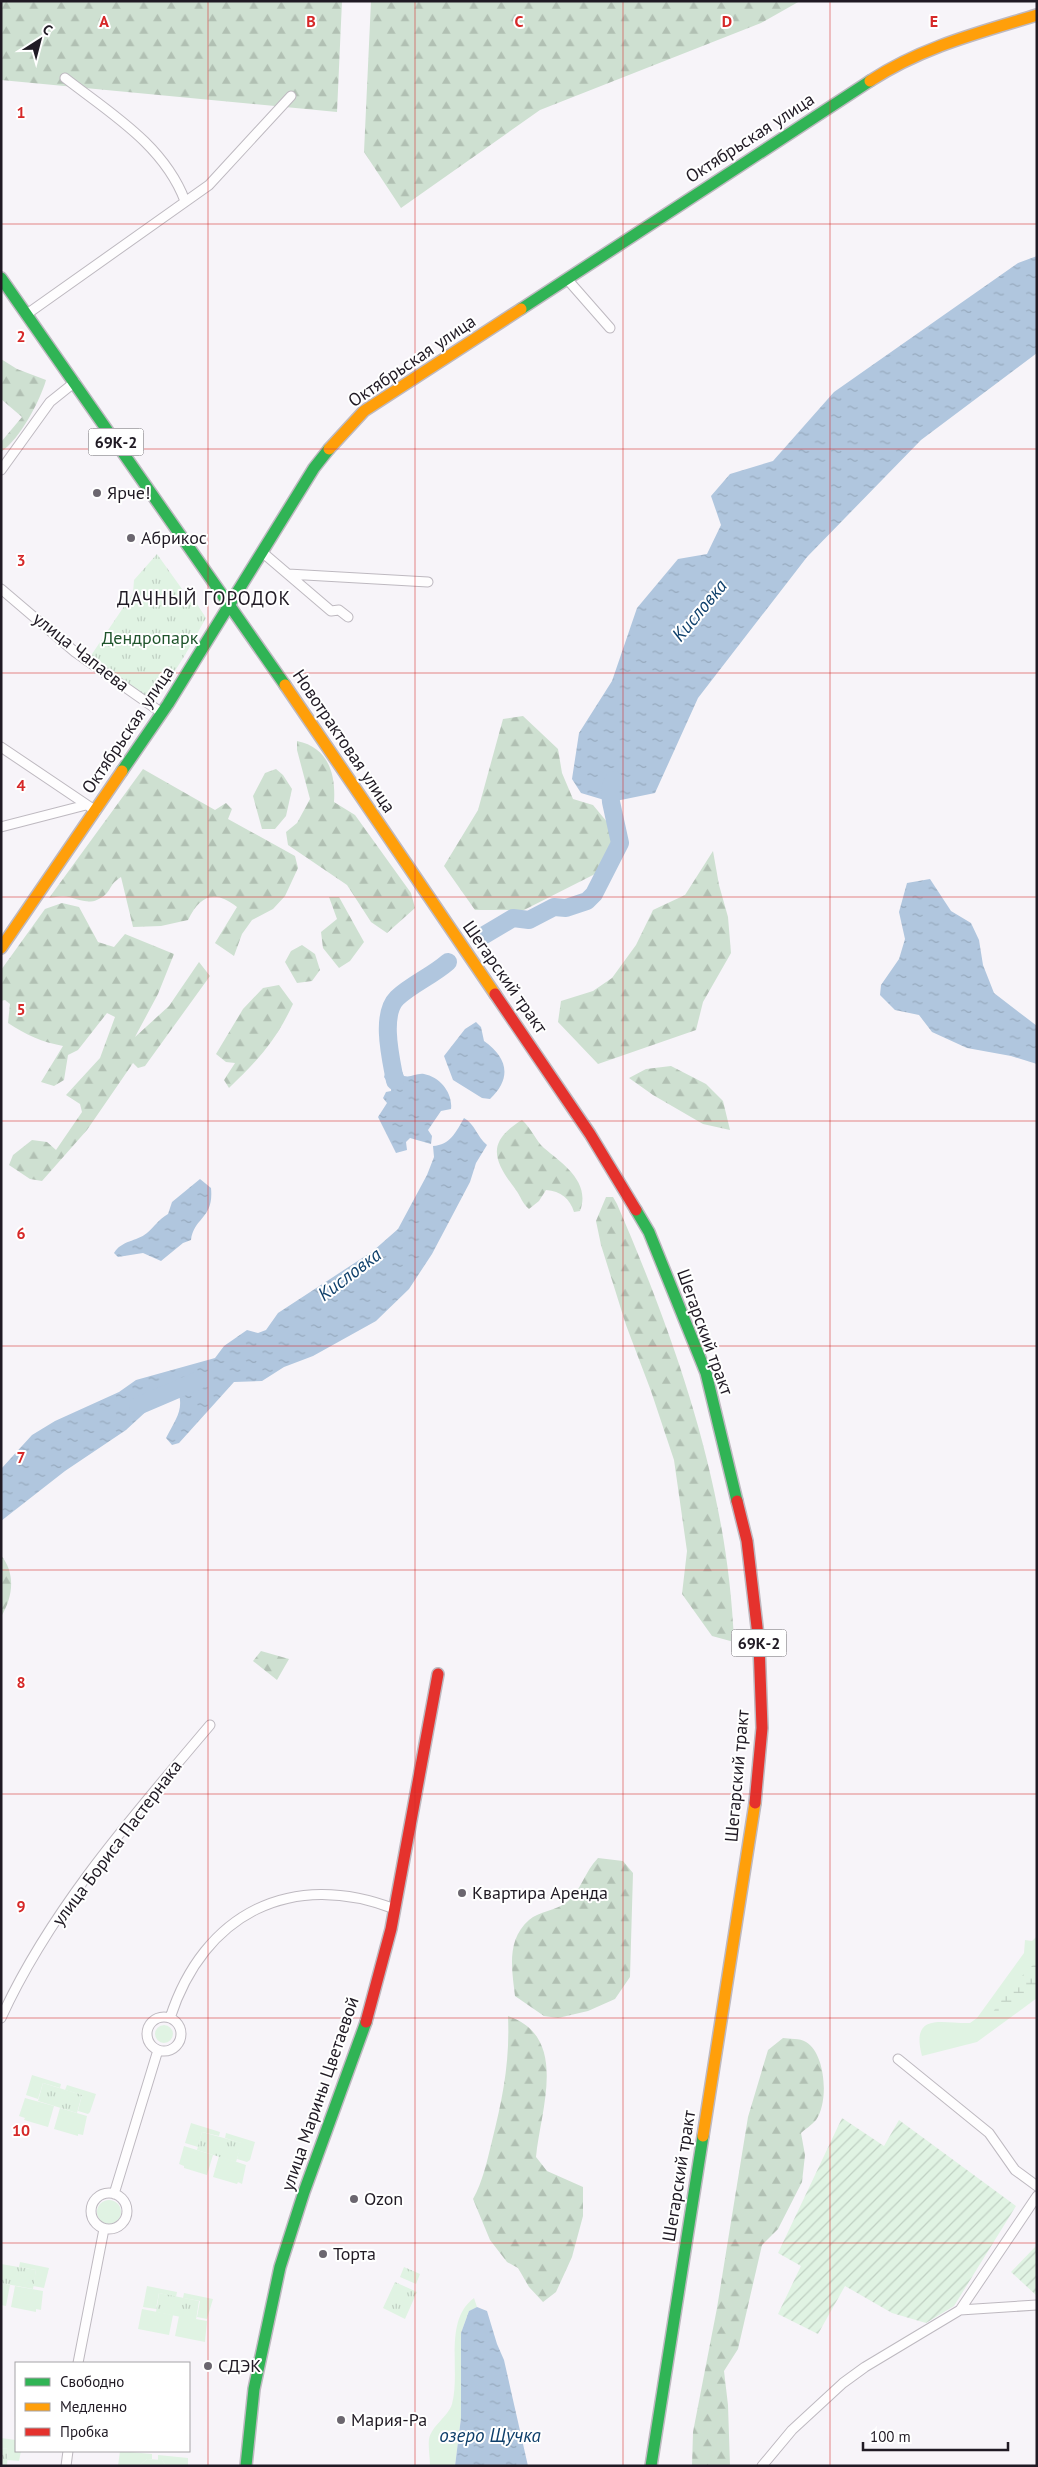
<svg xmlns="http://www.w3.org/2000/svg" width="1038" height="2467" viewBox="0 0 1038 2467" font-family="'PT Sans',sans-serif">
	<defs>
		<pattern id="forest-firs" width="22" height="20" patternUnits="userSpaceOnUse" patternTransform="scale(1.25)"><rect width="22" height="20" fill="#cee0d1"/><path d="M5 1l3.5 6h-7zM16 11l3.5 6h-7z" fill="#b1c0b3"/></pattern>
		<pattern id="wetland-marsh" width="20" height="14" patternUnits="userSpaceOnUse" patternTransform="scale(1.25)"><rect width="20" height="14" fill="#e0f3e3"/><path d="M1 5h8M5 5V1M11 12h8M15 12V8" fill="none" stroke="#c0d0c3"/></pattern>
		<pattern id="park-tufts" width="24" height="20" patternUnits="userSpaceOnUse" patternTransform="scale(1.25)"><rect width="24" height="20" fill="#e0f3e3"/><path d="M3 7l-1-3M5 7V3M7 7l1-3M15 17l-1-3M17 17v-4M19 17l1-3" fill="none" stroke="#c0d0c3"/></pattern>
		<pattern id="garden-furrows" width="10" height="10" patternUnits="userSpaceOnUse" patternTransform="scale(1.25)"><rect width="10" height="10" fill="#e0f3e3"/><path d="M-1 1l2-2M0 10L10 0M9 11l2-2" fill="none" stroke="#c0d0c3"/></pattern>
		<pattern id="water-ripples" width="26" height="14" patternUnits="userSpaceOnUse" patternTransform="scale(1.25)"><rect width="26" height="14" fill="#b0c6de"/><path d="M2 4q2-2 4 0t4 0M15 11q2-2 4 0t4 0" fill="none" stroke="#97aabe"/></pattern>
	</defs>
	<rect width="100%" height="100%" fill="#f7f4f9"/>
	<path fill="#e0f3e3" d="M1037,1936V1998L977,2042L922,2056C910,2011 943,2024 970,2023L977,2018L1024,1953L1025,1940L1032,1941Z
		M155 2034a9 9 0 1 1 18 0a9 9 0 1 1-18 0Z
		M32,2075L61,2084L60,2088L43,2083L38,2099L26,2095Z
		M67,2085L96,2094L90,2112L88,2114L78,2111L82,2095L65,2090Z
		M25,2098L54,2106L48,2127L24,2120L25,2118L19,2116Z
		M60,2108L87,2116L83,2135L78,2134V2136L54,2129Z
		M191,2123L220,2132L219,2136L202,2132L198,2147L185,2143Z
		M226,2133L255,2142L250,2160L247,2162L237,2159L241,2143L225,2138Z
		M184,2146L213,2155L207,2175L184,2168V2166L179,2164Z
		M219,2156L246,2165L242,2184L238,2182L237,2184L213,2177Z
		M97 2212a12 12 0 1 1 24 0a12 12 0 1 1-24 0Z
		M20,2262L49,2268L44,2288L33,2286L36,2270L19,2267Z
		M1,2283L10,2285L6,2306L1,2305Z
		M15,2286L43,2291L41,2310L36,2309V2312L11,2307Z
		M147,2286L177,2292L176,2297L159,2293L156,2309L143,2307Z
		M184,2293L213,2299L207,2319L197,2317L200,2301L183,2298Z
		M474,2298L477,2307L469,2311L461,2333V2418L455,2466H430C430,2457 428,2447 429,2439C432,2425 448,2417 452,2404C461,2371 443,2321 474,2298Z
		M142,2309L173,2315L169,2335L138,2329Z
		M179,2316L207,2321L205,2342L175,2336Z
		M1,2438L16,2440V2451H21L19,2461L7,2460L8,2449L1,2448Z
		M120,2451L152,2454V2459H147L139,2466H118Z
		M158,2455L188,2458V2466H166L162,2460H158Z"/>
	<path fill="url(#forest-firs)" d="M1,1H342L337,112L1,80Z
		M371,1H800L761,23L540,110L401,208L364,152Z
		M1,359L17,369L46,380C40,401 20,439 1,452V442L22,417L1,399Z
		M523,716L558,749L562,773L573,799L593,805L617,834L595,874L524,910H475L444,866L478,810L503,719Z
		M297,741C328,747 336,774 334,802L355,815L411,893L415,908L387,933L371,922L347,885L288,845L286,832L297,823L310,799L297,750Z
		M143,769L215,810L226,803L232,809L228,819L295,856L298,868L285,896L273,909L252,920L242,934L234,956L215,943L237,907C214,889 200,896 188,920L161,926L133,927L121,877C110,884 112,888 106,894C93,906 83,901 69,897C63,895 55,897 49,898Z
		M276,769L283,775L292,789L286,816L275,829H262L253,796L265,773Z
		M713,851L719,885L728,917L731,953L703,1002L696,1030L598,1064L558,1022L561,1001L593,991L612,978L636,945L653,910L685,895Z
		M329,897H339L364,942L350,961L339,968L323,948L321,932L337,919Z
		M62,903L79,907L98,942L114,947L125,934L174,954L158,994L135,1037L169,1006L199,962L210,976L145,1066L138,1068L133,1063L87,1130L42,1181L30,1179L9,1165L13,1155L32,1140L47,1142L56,1150L82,1112L80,1104L66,1095L100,1058L115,1017L107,1013L78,1050L68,1055L64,1080L54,1086L41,1082L63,1046C42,1042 26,1035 8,1023L10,1004L5,1000L1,1001V970L45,909Z
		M302,945L315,954L320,970L312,981L297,983L285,962L291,951Z
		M279,985L293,1004C275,1042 259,1059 229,1088L224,1080L235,1063L226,1062L216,1054L243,1009L263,988Z
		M671,1066L706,1084L723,1101L730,1130L703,1124L653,1095L629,1078L646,1069Z
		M522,1120C532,1129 536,1141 544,1148C563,1164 591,1182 580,1211L574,1212C570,1199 561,1191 546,1190L539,1201L529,1209C522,1203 521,1197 516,1190C493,1160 486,1142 522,1120Z
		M606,1197H613L617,1204C677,1343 728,1489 734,1642L712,1636L682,1594L687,1551L674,1460L651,1391L626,1325L601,1245L596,1221Z
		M1,1555C16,1574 13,1597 1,1617Z
		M261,1651L289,1659L277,1680L253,1661Z
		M598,1858L623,1861L633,1873L630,1977L615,1999L588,2011L558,2018L544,2016L515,1996C512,1970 506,1940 529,1920C539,1911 556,1911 567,1902C581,1891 585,1871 598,1858Z
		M508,2016C570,2037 540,2111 536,2157L547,2171L583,2187V2216L572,2257L556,2292L543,2302L529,2287L518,2268L507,2262L490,2240L473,2199C483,2181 487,2161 492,2141C503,2097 510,2061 508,2016Z
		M783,2038C789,2039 800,2038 806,2042C826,2054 829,2102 816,2120C812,2125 805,2129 801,2133L805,2155L802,2182L778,2229L762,2245L738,2349L724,2371L728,2405L730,2466H692L693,2432L717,2308L748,2117L768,2050Z"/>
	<path fill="url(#wetland-marsh)" d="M1037,1961V1985L1002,2014L988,2019L1010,1988Z"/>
	<path fill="url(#park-tufts)" d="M157,554L192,603L195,601L206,618C195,637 168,691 148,698L103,668L90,657L133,593L134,580Z
		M43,2083L82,2095L77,2113L38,2101Z
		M202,2132L242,2143L236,2162L197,2150Z
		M1,2264L36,2270L33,2289L1,2283Z
		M404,2267L420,2274L416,2284L400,2277Z
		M395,2282L417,2292L405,2319L383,2308Z
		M159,2293L199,2301L196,2320L156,2312Z
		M1,2448L8,2449L7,2466H1Z
		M147,2459L162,2460L166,2466H139Z"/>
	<path fill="url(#garden-furrows)" d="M842,2118L884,2146L899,2120L1016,2206L954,2306L926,2323L892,2313L845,2286L818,2334L778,2314L801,2266L778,2253Z
		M1037,2245V2296L1011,2272Z"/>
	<path fill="url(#water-ripples)" d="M1037,256V353L921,440L807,557L698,698L655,793L611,802L581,793L572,779L579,733L612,681L637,608L678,559L707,554L721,525L711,496L730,474L773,461L834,392L1018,263Z
		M930,879L951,911L971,923L979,940L983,965L994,993L1037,1026V1064L1011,1056L967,1048L932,1032L919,1015L895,1010L880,995L881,985L899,959L905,939L899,912L907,883Z
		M476,1022L481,1027L484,1041C508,1058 512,1078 490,1099L482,1098L453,1080L444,1056L465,1029Z
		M391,1057L398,1062L404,1076C411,1078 416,1073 424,1074C440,1077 453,1093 451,1109L441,1111L428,1130L432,1136L431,1144L410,1138L406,1142L407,1150L396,1153L378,1117L387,1103L383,1098L386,1092L391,1091V1087L384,1077Z
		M464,1118C475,1124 477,1137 487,1145L476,1163L470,1182L432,1254L409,1289L376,1321L313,1356L284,1367L262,1381L234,1382L179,1443L172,1445L166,1438C177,1417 187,1406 174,1383L166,1388L151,1407L126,1430L65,1471L1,1521V1469L32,1435L55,1421L119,1392L136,1380L215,1358L224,1346L247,1330L258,1333L266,1330L278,1313L373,1251L398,1229L427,1175L434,1157L433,1146C450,1145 456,1132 464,1118Z
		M200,1179L211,1188C214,1219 194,1217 191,1240L183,1243L161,1261L143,1253L118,1257L114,1253C122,1240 136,1242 147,1233C155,1226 158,1220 168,1214L172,1202Z
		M477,2307L487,2311L497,2344L504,2360L528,2466H455L461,2418V2333L469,2311Z"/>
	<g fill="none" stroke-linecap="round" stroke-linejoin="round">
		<path stroke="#b0c6de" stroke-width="18" d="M481,937L513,918L529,920L554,907L566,908L587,901L594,894L620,843L611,802L610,789L614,780
			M395,1081C391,1059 380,1015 397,998C412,984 432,976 448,962
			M138,1406L199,1380"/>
		<defs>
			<path id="street" d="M65,78C110,113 164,145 185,201
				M567,279L610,328
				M27,314L209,185L291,96
				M1,470L50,402L75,382
				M262,552L331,611L339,610L348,617
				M288,574L428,582
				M1,589L75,652L162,713
				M1,747L96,811
				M1,827L86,805
				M147 2034a17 17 0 1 1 34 0a17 17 0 1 1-34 0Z
				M1,2018C51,1909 133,1816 210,1725
				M170,2018C204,1913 292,1869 395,1909
				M898,2059L989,2133L1015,2170L1037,2186
				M91 2211a18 18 0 1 1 36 0a18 18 0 1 1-36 0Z
				M114,2194L158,2050
				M960,2310L1037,2305
				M78,2363L104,2229
				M66,2466L68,2451
				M762,2466L792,2430L843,2383L865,2367L960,2310L1037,2196"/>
			<path id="fast" d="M1,278L285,685
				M521,309L870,81
				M122,771L168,704L314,468L329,449
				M636,1210L649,1232L706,1373L737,1501
				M246,2466L254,2389L280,2267L304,2192L366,2022
				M651,2466L703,2136"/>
			<path id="slow" d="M870,81C922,47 978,33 1037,15
				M329,449L364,411L521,309
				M285,685L495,994
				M1,948L122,771
				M703,2136L755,1803"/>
			<path id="jam" d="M495,994L590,1134L636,1210
				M737,1501L747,1541L759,1644L762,1728L755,1803
				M366,2022L391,1929L438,1674"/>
		</defs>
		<use href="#street" stroke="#beb9c0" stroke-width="11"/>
		<use href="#fast" stroke="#beb9c0" stroke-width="14"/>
		<use href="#slow" stroke="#beb9c0" stroke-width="14"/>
		<use href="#jam" stroke="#beb9c0" stroke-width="14"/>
		<use href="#street" stroke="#fefdfe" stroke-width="9"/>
		<use href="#fast" stroke="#30b455" stroke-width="11"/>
		<use href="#slow" stroke="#ff9f0a" stroke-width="11"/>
		<use href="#jam" stroke="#e5322d" stroke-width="11"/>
	</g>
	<path fill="none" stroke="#d62828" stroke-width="1" stroke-opacity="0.55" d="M208,1V2466M415,1V2466M623,1V2466M830,1V2466M1,224H1037M1,449H1037M1,673H1037M1,897H1037M1,1121H1037M1,1346H1037M1,1570H1037M1,1794H1037M1,2018H1037M1,2243H1037"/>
	<g fill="#6b666f" stroke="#fff" stroke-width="2">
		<circle cx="97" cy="493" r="5"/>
		<circle cx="131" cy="538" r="5"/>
		<circle cx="462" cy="1893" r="5"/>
		<circle cx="354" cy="2199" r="5"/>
		<circle cx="323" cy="2254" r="5"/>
		<circle cx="208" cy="2366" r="5"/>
		<circle cx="341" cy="2420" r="5"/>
	</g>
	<g text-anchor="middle" stroke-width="4" stroke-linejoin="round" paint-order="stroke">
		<g fill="#fff" stroke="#635f66" stroke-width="1">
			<rect x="88.5" y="428.5" width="55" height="27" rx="4"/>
			<rect x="731.5" y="1629.5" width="55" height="27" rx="4"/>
		</g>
		<g font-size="16" font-weight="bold" fill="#201a24">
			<text x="116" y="448">69К-2</text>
			<text x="759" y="1649">69К-2</text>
		</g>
		<g font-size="18" fill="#201a24" stroke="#fff">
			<text transform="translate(750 138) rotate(-33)" y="6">Октябрьская улица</text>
			<text transform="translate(412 361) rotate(-34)" y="6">Октябрьская улица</text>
			<text transform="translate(81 652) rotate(38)" y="6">улица Чапаева</text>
			<text transform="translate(128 730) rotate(-56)" y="6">Октябрьская улица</text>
			<text transform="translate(344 741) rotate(56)" y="6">Новотрактовая улица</text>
			<text transform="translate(505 977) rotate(55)" y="6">Шегарский тракт</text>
			<text transform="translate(705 1332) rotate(70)" y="6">Шегарский тракт</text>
			<text transform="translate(737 1776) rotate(-85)" y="6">Шегарский тракт</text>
			<text transform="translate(117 1843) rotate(-53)" y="6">улица Бориса Пастернака</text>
			<text transform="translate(320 2094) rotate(-71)" y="6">улица Марины Цветаевой</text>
			<text transform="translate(679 2176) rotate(-81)" y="6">Шегарский тракт</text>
		</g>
		<g font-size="18" fill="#201a24" stroke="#fff" text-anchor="start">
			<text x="107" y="499">Ярче!</text>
			<text x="141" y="544">Абрикос</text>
			<text x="472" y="1899">Квартира Аренда</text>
			<text x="364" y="2205">Ozon</text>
			<text x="333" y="2260">Торта</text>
			<text x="218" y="2372">СДЭК</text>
			<text x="351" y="2426">Мария-Ра</text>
		</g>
		<g font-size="18" fill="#1f552c" stroke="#fff">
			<text x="150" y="644">Дендропарк</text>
		</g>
		<g font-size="19" letter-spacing="1" fill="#201a24" stroke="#fff">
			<text x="204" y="605">ДАЧНЫЙ ГОРОДОК</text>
		</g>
		<g font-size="19" font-style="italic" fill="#0f406b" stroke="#fff">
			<text transform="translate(699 610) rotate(-50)" y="7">Кисловка</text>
			<text transform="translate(349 1274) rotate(-37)" y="7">Кисловка</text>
			<text x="490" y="2442">озеро Щучка</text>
		</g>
	</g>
	<g font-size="16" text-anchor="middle" font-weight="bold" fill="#d62828" stroke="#fff" stroke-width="4" stroke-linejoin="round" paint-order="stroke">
		<text x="104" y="27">A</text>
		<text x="311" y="27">B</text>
		<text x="519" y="27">C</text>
		<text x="727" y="27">D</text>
		<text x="934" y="27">E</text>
		<text x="21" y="118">1</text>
		<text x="21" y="342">2</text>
		<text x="21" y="566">3</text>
		<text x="21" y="791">4</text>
		<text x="21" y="1015">5</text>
		<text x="21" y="1239">6</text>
		<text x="21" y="1463">7</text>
		<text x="21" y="1688">8</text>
		<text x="21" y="1912">9</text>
		<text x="21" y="2136">10</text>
	</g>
	<rect width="1038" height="2467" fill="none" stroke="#201a24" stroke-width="5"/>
	<rect x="15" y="2362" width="175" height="90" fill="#ffffff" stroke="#a6a3a7"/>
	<rect x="25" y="2378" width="25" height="8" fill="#30b455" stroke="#a6a3a7"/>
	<text x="60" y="2387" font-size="15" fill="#201a24">Свободно</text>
	<rect x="25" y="2403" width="25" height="8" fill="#ff9f0a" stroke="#a6a3a7"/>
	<text x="60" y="2412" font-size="15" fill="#201a24">Медленно</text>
	<rect x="25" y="2428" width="25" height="8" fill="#e5322d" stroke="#a6a3a7"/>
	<text x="60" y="2437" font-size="15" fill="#201a24">Пробка</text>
	<g transform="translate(40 40) rotate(36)" stroke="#ffffff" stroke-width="4" paint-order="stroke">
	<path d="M0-4L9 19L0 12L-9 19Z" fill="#201a24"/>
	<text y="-8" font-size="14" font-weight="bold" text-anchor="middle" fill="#201a24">С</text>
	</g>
	<path d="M863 2442v8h145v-8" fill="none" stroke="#201a24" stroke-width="2.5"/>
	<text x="870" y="2442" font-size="15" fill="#201a24" stroke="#ffffff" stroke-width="4" paint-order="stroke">100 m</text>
</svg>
